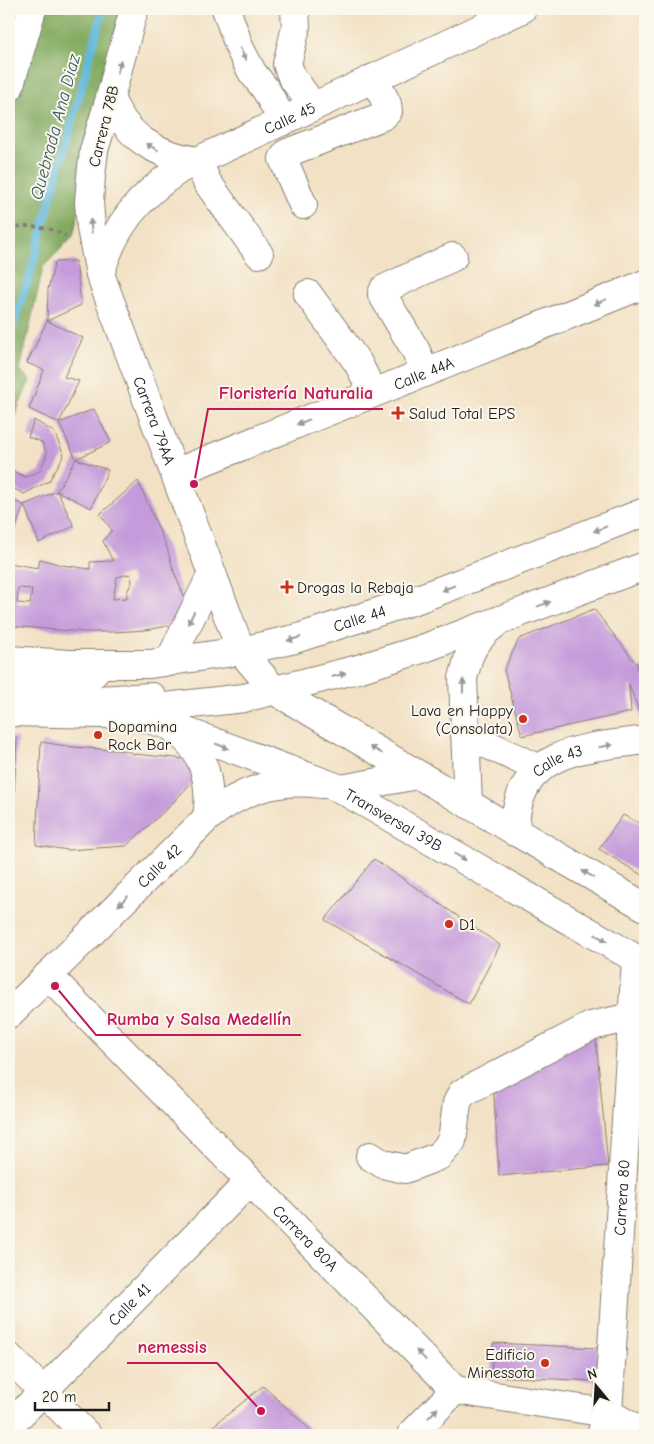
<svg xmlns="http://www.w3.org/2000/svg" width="654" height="1444" viewBox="0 0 654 1444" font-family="'Comic Neue',sans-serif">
	<rect width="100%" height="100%" fill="#fbf7ec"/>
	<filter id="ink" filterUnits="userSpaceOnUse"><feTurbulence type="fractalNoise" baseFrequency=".02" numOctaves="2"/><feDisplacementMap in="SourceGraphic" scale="10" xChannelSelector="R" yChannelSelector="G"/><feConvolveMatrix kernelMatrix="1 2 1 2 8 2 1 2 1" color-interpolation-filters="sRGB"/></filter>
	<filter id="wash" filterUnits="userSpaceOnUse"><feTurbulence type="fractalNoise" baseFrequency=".0096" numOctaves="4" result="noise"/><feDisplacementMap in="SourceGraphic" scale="20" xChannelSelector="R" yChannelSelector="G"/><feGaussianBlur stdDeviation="1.12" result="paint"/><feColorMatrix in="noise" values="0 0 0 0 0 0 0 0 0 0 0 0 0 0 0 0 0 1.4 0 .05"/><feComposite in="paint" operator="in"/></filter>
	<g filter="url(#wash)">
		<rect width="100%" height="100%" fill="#f2e1c4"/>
		<path fill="#82aa61" stroke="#4f633e" d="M37,9H127L73,236L43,267L20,370L30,380L9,429V101Z"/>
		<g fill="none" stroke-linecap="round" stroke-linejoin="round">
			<path stroke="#5db8db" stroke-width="8" d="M9,338L29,278L103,9"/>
		</g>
		<g id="blocks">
			<path fill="#c59bdb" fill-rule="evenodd" d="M76,261L81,305L47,321L83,338L64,377L79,381L59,423L94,409L111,442L76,459L59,423L29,409L44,370L27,363L47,321L48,289L55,262Z
				M34,420L54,432L64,455L49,481L24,494L9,486V470L26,477L40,471L47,454L42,442L28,437Z
				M76,459L108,470L91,508L57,491Z
				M138,481L167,548L174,572L186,601L179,624L146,630L114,632H84L9,626V563L38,568L40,559L62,565L90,569V562L113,561L103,541L112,530L100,514ZM130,574L132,582L127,592V598L113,599L117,577ZM18,588L32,589L30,604L17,603Z
				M57,491L74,526L39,543L24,505Z
				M9,499L24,505L11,541L9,540Z
				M594,609L638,666L637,669L645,667V718L642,719L629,684L631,712L522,736L504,670L519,639Z
				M9,737L17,738L11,855H9Z
				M41,742L73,747L127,751L134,754L186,759L195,779L169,807L126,846L68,850L36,845Z
				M623,815L645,826V877L599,849Z
				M374,859L500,945L469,1004L325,920Z
				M595,1030L608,1166L499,1176L493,1081Z
				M493,1343L598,1348L596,1381L491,1376Z
				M263,1386L316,1435H202Z"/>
		</g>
	</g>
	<g filter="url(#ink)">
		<use href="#blocks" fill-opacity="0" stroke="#877e70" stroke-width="1"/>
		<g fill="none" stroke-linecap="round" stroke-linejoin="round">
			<defs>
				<g id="minor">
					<path id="s1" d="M134,9L110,98L94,150L91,176L89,202L91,228L100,274L241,651"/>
					<path d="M226,9L240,49L252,72L266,90L283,121"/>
					<path d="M295,9L296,27L287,64L292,77L313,106"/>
					<path d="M9,88L32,9"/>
					<path d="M110,98C127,138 156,155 198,161"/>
					<path d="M198,161L207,182L259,254"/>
					<path d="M303,205L283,159L287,153L383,116L388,111L387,104L374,78"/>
					<path id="s2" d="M100,274C114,226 139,196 180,169L522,9"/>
					<path d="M308,294L358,363L373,393"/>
					<path d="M425,372L416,351L382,294L384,289L453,257"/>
					<path id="s3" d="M175,473L645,284"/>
					<path d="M9,676L65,677L94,673"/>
					<path d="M9,697L78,701L152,697"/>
					<path d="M465,734L540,769"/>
					<path id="s4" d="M515,832C516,825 515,817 517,809C530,746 594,748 645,740"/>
					<path id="s5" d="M48,975L455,1390L608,1413L645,1434"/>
					<path id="s6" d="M9,1014L207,818C243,789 277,778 322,784"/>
					<path d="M370,1156L383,1164L405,1169L439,1156L452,1141L457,1103L462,1093L591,1026L632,1017"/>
					<path d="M9,1357L87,1435"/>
					<path id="s7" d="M9,1426L250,1181"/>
					<path d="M411,1435L455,1390"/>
					<path id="s8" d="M601,1435L608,1413L636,958"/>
				</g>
				<g id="major">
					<path d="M241,651L275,691L645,907"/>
					<path id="s9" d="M9,660L68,664H150L241,651L295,639L418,599L645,512"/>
					<path d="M169,662L212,574"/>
					<path d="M9,712L104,714L244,698L358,669L422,649L645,566"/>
					<path id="s10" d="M135,715L168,725L341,789L645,964"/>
					<path d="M175,730C205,751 212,783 207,818"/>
					<path d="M341,789L418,775"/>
					<path d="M468,804L463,678L469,656L474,646L485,632L495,624"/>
				</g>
			</defs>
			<use href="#minor" stroke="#877e70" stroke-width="30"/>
			<use href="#major" stroke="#877e70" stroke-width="30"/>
			<path stroke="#877e70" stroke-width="3" stroke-dasharray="4 4" stroke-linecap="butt" d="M9,228C27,225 50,226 66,236"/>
			<use href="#minor" stroke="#fff" stroke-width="28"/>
			<use href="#major" stroke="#fff" stroke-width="28"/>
		</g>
		<defs><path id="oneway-solid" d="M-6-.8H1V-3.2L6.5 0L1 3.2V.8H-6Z" transform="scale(1.25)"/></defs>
		<g fill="#999">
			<use href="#oneway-solid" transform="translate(243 54) rotate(63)"/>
			<use href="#oneway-solid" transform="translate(119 67) rotate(-75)"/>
			<use href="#oneway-solid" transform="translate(152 147) rotate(-151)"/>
			<use href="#oneway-solid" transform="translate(91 226) rotate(-96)"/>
			<use href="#oneway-solid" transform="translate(600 302) rotate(158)"/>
			<use href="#oneway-solid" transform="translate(303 422) rotate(158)"/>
			<use href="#oneway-solid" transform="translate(600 529) rotate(159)"/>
			<use href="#oneway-solid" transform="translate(448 588) rotate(159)"/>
			<use href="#oneway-solid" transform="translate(544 604) rotate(-20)"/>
			<use href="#oneway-solid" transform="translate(191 618) rotate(116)"/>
			<use href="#oneway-solid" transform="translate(294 639) rotate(165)"/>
			<use href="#oneway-solid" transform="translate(339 675) rotate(-15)"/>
			<use href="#oneway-solid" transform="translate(463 686) rotate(-89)"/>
			<use href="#oneway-solid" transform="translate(222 746) rotate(21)"/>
			<use href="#oneway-solid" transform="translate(606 746) rotate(-9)"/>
			<use href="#oneway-solid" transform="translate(376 750) rotate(-150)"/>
			<use href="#oneway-solid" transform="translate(460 857) rotate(30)"/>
			<use href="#oneway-solid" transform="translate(588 874) rotate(-150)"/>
			<use href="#oneway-solid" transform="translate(123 901) rotate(135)"/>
			<use href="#oneway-solid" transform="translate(601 938) rotate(30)"/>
			<use href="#oneway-solid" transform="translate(421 1355) rotate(-134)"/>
			<use href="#oneway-solid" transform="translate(433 1413) rotate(-46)"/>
		</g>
	</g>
	<g fill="#c8321e" stroke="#fbf7ec" stroke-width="2">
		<path d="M395.5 405.5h5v5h5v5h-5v5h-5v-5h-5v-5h5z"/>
		<path d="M284.5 579.5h5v5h5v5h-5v5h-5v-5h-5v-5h5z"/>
		<circle cx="523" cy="719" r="5"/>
		<circle cx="98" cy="735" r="5"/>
		<circle cx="449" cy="924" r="5"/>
		<circle cx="545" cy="1363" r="5"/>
	</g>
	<g text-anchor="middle" stroke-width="4" stroke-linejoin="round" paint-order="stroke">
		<g font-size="16" fill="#1c1c1c" stroke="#fbf7ec">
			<text dy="6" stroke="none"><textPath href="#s2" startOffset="256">Calle 45</textPath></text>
			<text transform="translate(103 126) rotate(-76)" y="6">Carrera 78B</text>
			<text dy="6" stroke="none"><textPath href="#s3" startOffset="268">Calle 44A</textPath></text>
			<text dy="6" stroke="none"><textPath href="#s1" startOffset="428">Carrera 79AA</textPath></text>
			<text dy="6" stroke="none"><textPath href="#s9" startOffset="356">Calle 44</textPath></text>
			<text dy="6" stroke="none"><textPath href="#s4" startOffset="90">Calle 43</textPath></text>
			<text dy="6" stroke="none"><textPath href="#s10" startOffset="280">Transversal 39B</textPath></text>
			<text dy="6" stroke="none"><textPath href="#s6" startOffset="211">Calle 42</textPath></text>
			<text dy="6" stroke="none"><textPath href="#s8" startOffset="239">Carrera 80</textPath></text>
			<text dy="6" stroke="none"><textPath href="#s5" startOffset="368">Carrera 80A</textPath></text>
			<text dy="6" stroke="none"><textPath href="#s7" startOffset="171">Calle 41</textPath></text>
		</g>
		<g font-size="16" fill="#1c1c1c" stroke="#fbf7ec" text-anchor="start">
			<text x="409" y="419">Salud Total EPS</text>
			<text x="297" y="593">Drogas la Rebaja</text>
			<text x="513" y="716" text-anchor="end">Lava en Happy<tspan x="513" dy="18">(Consolata)</tspan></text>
			<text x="108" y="732">Dopamina<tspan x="108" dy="18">Rock Bar</tspan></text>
			<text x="459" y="930">D1</text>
			<text x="535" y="1360" text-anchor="end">Edificio<tspan x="535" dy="18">Minessota</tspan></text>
		</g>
		<g font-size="18" font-style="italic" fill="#365a68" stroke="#fbf7ec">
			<text transform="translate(55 127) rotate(-75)" y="6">Quebrada Ana Diaz</text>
		</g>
	</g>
	<path fill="none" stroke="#c2185b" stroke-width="2" d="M194 484L208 409H383M55 986L96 1035H301M261 1411L217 1363H127"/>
	<g fill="#c2185b" stroke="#fbf7ec" stroke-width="2">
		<circle cx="194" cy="484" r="5"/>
		<circle cx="55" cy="986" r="5"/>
		<circle cx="261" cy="1411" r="5"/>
	</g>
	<g font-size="18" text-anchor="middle" font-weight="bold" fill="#c2185b" stroke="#fbf7ec" stroke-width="4" stroke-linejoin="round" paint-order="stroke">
		<text x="296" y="399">Floristería Naturalia</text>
		<text x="199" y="1025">Rumba y Salsa Medellín</text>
		<text x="172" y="1353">nemessis</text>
	</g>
	<rect width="654" height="1444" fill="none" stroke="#fbf7ec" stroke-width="30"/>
	<g transform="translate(596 1386) rotate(342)" stroke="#fbf7ec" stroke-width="4" paint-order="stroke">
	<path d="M0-4L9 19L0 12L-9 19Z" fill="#1c1c1c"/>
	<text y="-8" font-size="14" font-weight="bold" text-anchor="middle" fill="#1c1c1c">N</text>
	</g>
	<path d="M35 1402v8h74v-8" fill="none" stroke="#1c1c1c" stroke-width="2.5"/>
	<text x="42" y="1402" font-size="15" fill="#1c1c1c" stroke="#fbf7ec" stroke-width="4" paint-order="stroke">20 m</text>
</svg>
